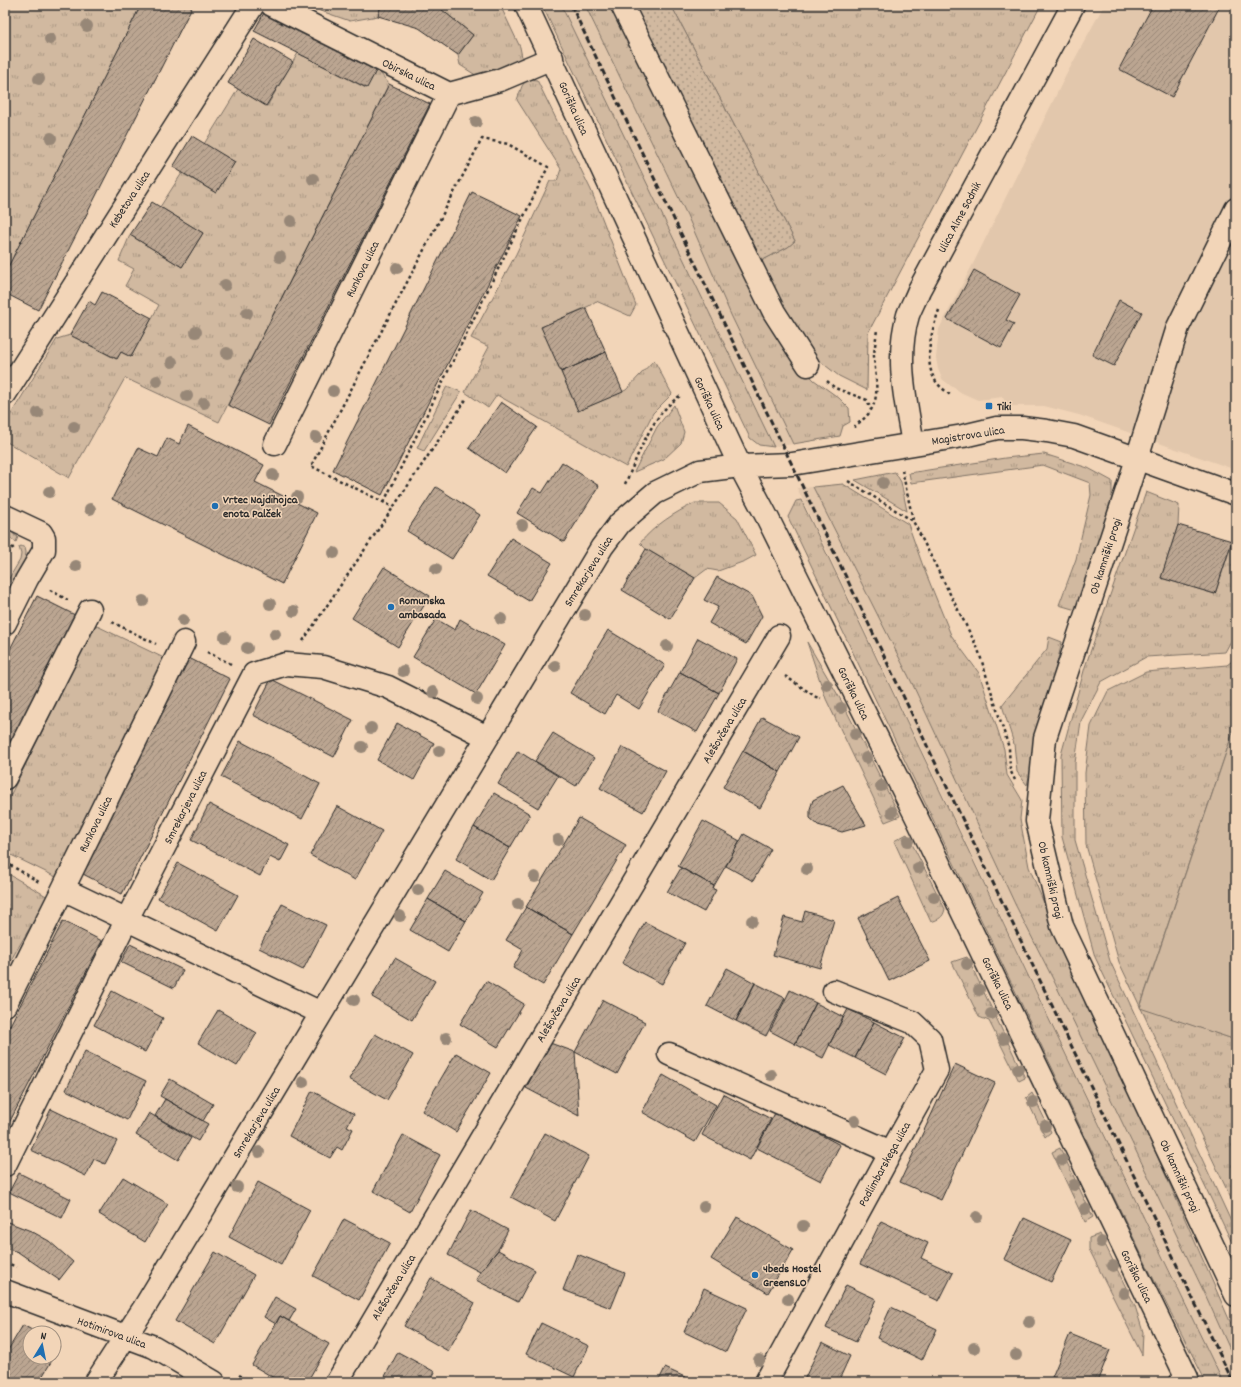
<svg xmlns="http://www.w3.org/2000/svg" width="1241" height="1387" viewBox="0 0 1241 1387" font-family="Dekko,sans-serif">
	<defs>
		<pattern id="grass-tufts" width="24" height="20" patternUnits="userSpaceOnUse"><rect width="24" height="20" fill="#d1b9a0"/><path d="M3 7l-1-3M5 7V3M7 7l1-3M15 17l-1-3M17 17v-4M19 17l1-3" fill="none" stroke="#aa9783"/></pattern>
		<pattern id="garden-dots" width="8" height="8" patternUnits="userSpaceOnUse"><rect width="8" height="8" fill="#d1b9a0"/><path d="M2 2h.1M6 6h.1" fill="none" stroke="#aa9783" stroke-width="1.8" stroke-linecap="round"/></pattern>
		<pattern id="building-hatch" width="6" height="6" patternUnits="userSpaceOnUse"><rect width="6" height="6" fill="#bba591"/><path d="M-1 1l2-2M0 6l6-6M5 7l2-2" fill="none" stroke="#988777"/></pattern>
	</defs>
	<rect width="100%" height="100%" fill="#f2d5b8"/>
	<filter id="ink" filterUnits="userSpaceOnUse"><feTurbulence type="fractalNoise" baseFrequency=".025" numOctaves="2"/><feDisplacementMap in="SourceGraphic" scale="8" xChannelSelector="R" yChannelSelector="G"/><feConvolveMatrix kernelMatrix="1 2 1 2 8 2 1 2 1" color-interpolation-filters="sRGB"/></filter>
	<g filter="url(#ink)">
		<path fill="#e2c7ac" d="M561,5H585L687,215L731,315L793,444L774,447Z
			M1104,5H1236V470L1079,415L1044,406H1006L1003,397L978,400L962,393L951,386L942,379L938,369L936,358L939,329L974,262L1064,79Z
			M813,487L912,683L1015,904L1053,979L1205,1294L1236,1363V1382H1223L797,488Z"/>
		<path fill="url(#grass-tufts)" stroke="#7e7266" d="M5,5H141L5,273Z
			M325,5H381L378,16L350,21L321,11Z
			M436,5H500L520,47L522,57L514,64L477,76L460,65L458,55L473,35Z
			M542,5H561L774,447L759,445L750,438Z
			M585,5H613L790,355L814,380L839,398L849,408L850,422L843,426L840,436L793,444L731,315L687,215Z
			M671,5H1041L868,333L867,390L839,376L812,355L794,326L759,262L788,247L795,241Z
			M298,53L366,88L377,69L389,84L219,422L125,378L69,478L5,441V424L57,339L70,335L116,359L121,352L131,357L159,305L125,286L134,269L119,261L130,235L182,267L203,233L160,207L182,173L216,193L235,162L204,144L238,89L267,106Z
			M527,79L537,80L591,190L636,305L630,316L596,301L589,306L542,327L578,411L626,390L654,360L672,394L653,413L626,467L497,395L488,408L465,392L489,347L471,338L516,254L550,181H557L561,169L517,100L522,86Z
			M447,386L461,392L424,451L417,448Z
			M674,405L684,432L681,443L664,459L634,472L657,427Z
			M1044,454L1088,468L1112,481V501L1076,610L1059,605L1076,559L1091,495L1090,483L1043,465L911,483L909,473L1005,458Z
			M895,472L901,482L907,511L855,480Z
			M843,484L908,524L923,566L951,635L979,673L1004,749L1007,775L1022,800L1020,819L1029,867L1088,1009L1130,1094L1236,1335V1363L1205,1294L1053,979L1015,904L912,683L813,487Z
			M1146,492L1179,505L1178,525L1161,578L1215,594L1236,531V632L1225,652L1146,657L1101,682L1081,721L1075,763V840L1110,961L1236,1232V1251L1095,957L1062,837L1061,755L1085,667Z
			M801,500L1164,1260L1223,1382H1206L1149,1270L788,517L796,501Z
			M695,503H719L737,518L756,555L745,561L718,571L707,569L695,578L646,549L640,543C655,525 674,513 695,503Z
			M5,528L18,537L16,542L5,535Z
			M21,546L25,548L26,552L25,562L5,601V585L20,560L21,554L19,547Z
			M95,625L166,659L56,877L5,852V806Z
			M1049,637L1062,642L1027,785L1017,772L1014,744L1002,705L1047,649Z
			M807,642L842,702L900,816L885,822L826,699Z
			M1236,658V723L1140,1007L1236,1040V1209L1119,962L1086,845L1085,773L1091,726L1108,691L1146,672L1227,665Z
			M907,834L945,909C943,918 939,919 931,922L894,841Z
			M5,872L48,897L5,970Z
			M967,957L1025,1078L1019,1081L989,1021L979,1017L952,962Z
			M1032,1093L1051,1132L1045,1137L1026,1098Z
			M1060,1148L1093,1217L1085,1222L1052,1152Z
			M1100,1234L1135,1306L1143,1332L1142,1355L1089,1249V1238Z"/>
		<path fill="#d1b9a0" stroke="#7e7266" d="M1236,723V1040L1140,1008Z"/>
		<path fill="url(#garden-dots)" stroke="#7e7266" d="M635,5H671L795,241L788,247L759,262Z"/>
		<path fill="url(#building-hatch)" stroke="#2b2b2b" d="M141,5H193L38,310L5,293V273Z
			M311,5H325L321,11Z
			M381,5H436L473,35L458,55L419,28L378,16Z
			M1153,5L1220,6L1172,97L1119,69Z
			M265,11L377,69L367,88L254,31Z
			M254,39L293,62L266,106L228,83Z
			M389,84L430,104L269,425L228,405Z
			M192,136L235,162L216,193L173,167Z
			M472,192L522,216L382,495L333,470Z
			M152,202L203,233L182,267L130,235Z
			M974,270L1020,295L1006,320L1014,324L1001,348L947,319Z
			M102,292L152,318L131,357L121,352L117,359L70,335L89,301L95,305Z
			M1119,300L1142,312L1114,366L1092,355Z
			M586,308L606,352L561,372L541,327Z
			M606,352L623,392L578,411L561,372Z
			M501,402L537,427L505,473L469,448Z
			M188,426L264,465L255,482L317,513L282,584L112,499L138,448L158,457L167,438L179,444Z
			M562,462L599,486L564,542L517,513L533,488L542,493Z
			M436,487L480,515L452,559L407,531Z
			M1178,525L1232,541L1215,594L1161,578Z
			M511,538L552,563L529,601L487,576Z
			M646,549L695,578L670,619L622,590Z
			M384,567L430,596L398,647L352,618Z
			M717,577L752,596L762,616L746,644L709,623L718,607L704,600Z
			M37,596L79,617L5,765V659Z
			M436,619L455,630L460,619L505,645L476,694L413,657Z
			M608,630L665,665L639,709L616,695L605,714L570,693Z
			M698,638L737,659L719,693L680,672Z
			M189,658L230,679L122,894L81,873Z
			M680,672L719,693L697,732L658,711Z
			M271,679L353,720L334,757L253,715Z
			M762,717L799,737L780,772L743,751Z
			M397,723L434,743L414,780L377,760Z
			M553,733L594,758L576,786L535,761Z
			M240,741L320,784L302,819L221,777Z
			M622,747L666,771L643,812L600,788Z
			M518,751L558,776L538,808L498,784Z
			M743,751L780,772L760,808L723,787Z
			M843,785L866,825L842,832L818,825L810,818V809L813,800Z
			M494,793L530,814L510,848L474,827Z
			M209,804L289,845L280,862L270,857L260,876L191,840Z
			M337,806L382,831L355,880L310,855Z
			M579,818L626,845L573,934L526,907Z
			M703,821L740,841L714,886L678,866Z
			M474,827L510,848L491,880L456,859Z
			M744,834L771,849L753,881L726,866Z
			M178,863L238,895L218,931L158,898Z
			M681,868L714,886L713,889L716,890L704,912L667,892Z
			M445,871L483,893L466,921L428,899Z
			M898,898L930,961L889,981L858,918Z
			M428,899L466,921L448,952L410,930Z
			M282,904L326,925L303,970L259,948Z
			M526,907L573,934L543,985L513,968L523,950L506,940Z
			M805,911L834,920L820,968L773,955L784,917L802,922Z
			M63,921L102,941L5,1131V1035Z
			M645,922L685,943L662,984L622,963Z
			M130,944L183,970L174,988L121,962Z
			M395,958L435,981L412,1020L372,997Z
			M727,968L755,983L736,1021L707,1006Z
			M486,981L524,1004L498,1047L460,1024Z
			M755,983L785,998L766,1036L736,1021Z
			M790,990L816,1003L795,1044L770,1031Z
			M112,991L163,1018L145,1052L94,1025Z
			M603,1000L645,1022L617,1074L575,1052Z
			M816,1003L843,1017L823,1058L795,1044Z
			M848,1009L874,1022L855,1058L829,1045Z
			M218,1010L257,1033L237,1066L198,1043Z
			M874,1022L905,1038L886,1074L855,1058Z
			M375,1034L413,1055L387,1100L349,1079Z
			M550,1043L575,1052L579,1116L526,1088Z
			M85,1051L146,1081L127,1120L66,1090Z
			M456,1053L491,1073L456,1132L422,1111Z
			M955,1064L995,1083L941,1200L900,1182Z
			M663,1075L716,1105L695,1142L642,1112Z
			M170,1079L213,1104L203,1121L160,1096Z
			M312,1091L354,1114L347,1126L353,1129L342,1150L337,1147L330,1158L289,1136Z
			M723,1094L771,1119L750,1160L702,1135Z
			M165,1099L208,1124L198,1141L155,1116Z
			M51,1109L117,1141L105,1164L94,1159L86,1176L31,1150Z
			M776,1111L840,1145L821,1181L757,1148Z
			M149,1113L191,1138L178,1160L136,1135Z
			M545,1133L589,1156L555,1221L511,1197Z
			M403,1135L440,1155L410,1212L373,1191Z
			M19,1173L71,1199L62,1218L9,1192Z
			M123,1177L168,1204L145,1242L99,1214Z
			M258,1182L310,1210L281,1265L229,1237Z
			M471,1210L508,1230L498,1250L480,1272L448,1255Z
			M737,1217L793,1250L768,1293L711,1259Z
			M1024,1218L1071,1240L1051,1282L1004,1259Z
			M344,1219L390,1243L359,1300L313,1276Z
			M5,1221L31,1231L49,1241L73,1262L59,1280L18,1252L5,1248Z
			M881,1221L928,1243L921,1258L953,1273L939,1301L860,1264Z
			M498,1250L535,1270L518,1302L476,1280L480,1272Z
			M215,1252L254,1275L215,1344L175,1321Z
			M577,1254L625,1273L611,1308L563,1290Z
			M431,1278L475,1303L448,1351L404,1326Z
			M846,1285L876,1299L856,1342L826,1328Z
			M704,1288L747,1308L726,1352L684,1332Z
			M275,1297L296,1309L289,1321L280,1316L276,1324L264,1317Z
			M891,1307L937,1329L922,1360L877,1338Z
			M280,1316L329,1344L307,1382H281L252,1365Z
			M541,1323L589,1346L574,1377L526,1354Z
			M23,1325L37,1333H30V1357H54L39,1382H5V1355Z
			M1070,1334L1110,1350L1097,1382H1050Z
			M822,1342L850,1356L838,1382H803Z
			M54,1343L60,1346L54,1356Z
			M398,1352L435,1372L430,1382H382Z
			M665,1368L696,1382H658Z"/>
		<g fill="none" stroke-linecap="round" stroke-linejoin="round">
			<defs>
				<path id="minor" d="M272,5L449,94L500,80L552,58
					M526,5L740,466L768,519L917,818L1187,1378L1181,1382
					M622,5L774,312L808,365
					M1236,209L1178,327L1130,481L1045,738L1037,821L1062,926L1236,1295
					M5,394L253,5
					M275,444L449,94
					M913,444C906,402 895,358 908,315C911,307 916,298 919,290L1073,5
					M5,516L41,533L44,538V550L27,579L5,623
					M5,778L90,610
					M63,889L321,1013
					M5,1005L60,895L184,642
					M669,1054L891,1152
					M5,1165L127,919L254,674L286,664L323,667L388,687L487,737
					M5,1291L154,1347L214,1382
					M96,1382L144,1308L602,547L620,523L655,493L700,471L740,466L792,464L963,436L997,428H1022L1047,431L1074,436L1236,494
					M337,1382L779,636
					M766,1382L891,1152L937,1070L930,1039L912,1022L834,991"/>
			</defs>
			<use href="#minor" stroke="#2b2b2b" stroke-width="25"/>
			<path stroke="#2b2b2b" stroke-width="2.5" stroke-dasharray="3 3" stroke-linecap="butt" d="M939,310C932,330 923,360 935,380C938,386 945,390 950,395
				M827,381L835,388L867,400L871,410
				M855,428V426C861,421 867,417 871,410C881,394 874,372 874,354C875,346 876,338 877,329
				M902,470L913,520
				M848,481L913,521L978,649L1009,748L1010,770L1015,780
				M625,484C639,454 651,415 680,396
				M384,502L548,167L508,144L482,139L311,466L393,507
				M5,559L11,549L14,547
				M50,590L68,600
				M112,622L156,644
				M303,641L467,398
				M207,652L231,664
				M785,676L816,697L821,698
				M5,862L39,882
				M5,1262L16,1267
				M239,1375L253,1382"/>
			<use href="#minor" stroke="#f2d5b8" stroke-width="22"/>
			<path stroke="#2b2b2b" stroke-width="3" stroke-dasharray="6 3" stroke-linecap="butt" d="M571,5L1233,1382"/>
		</g>
		<g fill="#978777">
			<circle cx="87" cy="26" r="6"/>
			<circle cx="50" cy="39" r="6"/>
			<circle cx="39" cy="79" r="6"/>
			<circle cx="476" cy="122" r="6"/>
			<circle cx="51" cy="138" r="6"/>
			<circle cx="313" cy="179" r="6"/>
			<circle cx="291" cy="221" r="6"/>
			<circle cx="280" cy="257" r="6"/>
			<circle cx="397" cy="268" r="6"/>
			<circle cx="225" cy="285" r="6"/>
			<circle cx="247" cy="313" r="6"/>
			<circle cx="196" cy="332" r="6"/>
			<circle cx="227" cy="353" r="6"/>
			<circle cx="172" cy="362" r="6"/>
			<circle cx="157" cy="381" r="6"/>
			<circle cx="333" cy="391" r="6"/>
			<circle cx="187" cy="396" r="6"/>
			<circle cx="204" cy="403" r="6"/>
			<circle cx="38" cy="413" r="6"/>
			<circle cx="74" cy="427" r="6"/>
			<circle cx="316" cy="437" r="6"/>
			<circle cx="273" cy="475" r="6"/>
			<circle cx="883" cy="483" r="6"/>
			<circle cx="49" cy="492" r="6"/>
			<circle cx="297" cy="497" r="6"/>
			<circle cx="90" cy="509" r="6"/>
			<circle cx="522" cy="525" r="6"/>
			<circle cx="334" cy="553" r="6"/>
			<circle cx="76" cy="566" r="6"/>
			<circle cx="436" cy="569" r="6"/>
			<circle cx="143" cy="601" r="6"/>
			<circle cx="270" cy="604" r="6"/>
			<circle cx="294" cy="611" r="6"/>
			<circle cx="585" cy="615" r="6"/>
			<circle cx="501" cy="619" r="6"/>
			<circle cx="183" cy="620" r="6"/>
			<circle cx="275" cy="634" r="6"/>
			<circle cx="225" cy="637" r="6"/>
			<circle cx="667" cy="646" r="6"/>
			<circle cx="247" cy="648" r="6"/>
			<circle cx="555" cy="666" r="6"/>
			<circle cx="403" cy="671" r="6"/>
			<circle cx="827" cy="685" r="6"/>
			<circle cx="433" cy="692" r="6"/>
			<circle cx="477" cy="699" r="6"/>
			<circle cx="841" cy="708" r="6"/>
			<circle cx="371" cy="728" r="6"/>
			<circle cx="855" cy="734" r="6"/>
			<circle cx="362" cy="747" r="6"/>
			<circle cx="439" cy="751" r="6"/>
			<circle cx="866" cy="758" r="6"/>
			<circle cx="881" cy="786" r="6"/>
			<circle cx="892" cy="812" r="6"/>
			<circle cx="558" cy="840" r="6"/>
			<circle cx="908" cy="841" r="6"/>
			<circle cx="918" cy="868" r="6"/>
			<circle cx="807" cy="869" r="6"/>
			<circle cx="535" cy="877" r="6"/>
			<circle cx="418" cy="890" r="6"/>
			<circle cx="934" cy="897" r="6"/>
			<circle cx="518" cy="904" r="6"/>
			<circle cx="400" cy="916" r="6"/>
			<circle cx="752" cy="921" r="6"/>
			<circle cx="967" cy="964" r="6"/>
			<circle cx="979" cy="990" r="6"/>
			<circle cx="354" cy="1000" r="6"/>
			<circle cx="991" cy="1014" r="6"/>
			<circle cx="446" cy="1038" r="6"/>
			<circle cx="1004" cy="1039" r="6"/>
			<circle cx="1018" cy="1069" r="6"/>
			<circle cx="771" cy="1075" r="6"/>
			<circle cx="303" cy="1082" r="6"/>
			<circle cx="1033" cy="1102" r="6"/>
			<circle cx="855" cy="1121" r="6"/>
			<circle cx="1045" cy="1126" r="6"/>
			<circle cx="259" cy="1152" r="6"/>
			<circle cx="1062" cy="1160" r="6"/>
			<circle cx="1074" cy="1185" r="6"/>
			<circle cx="237" cy="1187" r="6"/>
			<circle cx="704" cy="1207" r="6"/>
			<circle cx="1085" cy="1209" r="6"/>
			<circle cx="977" cy="1217" r="6"/>
			<circle cx="803" cy="1226" r="6"/>
			<circle cx="1101" cy="1242" r="6"/>
			<circle cx="1113" cy="1266" r="6"/>
			<circle cx="1124" cy="1293" r="6"/>
			<circle cx="788" cy="1299" r="6"/>
			<circle cx="1029" cy="1322" r="6"/>
			<circle cx="974" cy="1348" r="6"/>
			<circle cx="1016" cy="1355" r="6"/>
			<circle cx="759" cy="1360" r="6"/>
		</g>
	</g>
	<g fill="#1f6fb2" stroke="#f2d5b8" stroke-width="1.5">
		<rect x="985" y="402" width="8" height="8" rx="2"/>
		<circle cx="215" cy="506" r="4"/>
		<circle cx="391" cy="607" r="4"/>
		<circle cx="755" cy="1275" r="4"/>
	</g>
	<g text-anchor="middle" stroke-width="3" stroke-linejoin="round" paint-order="stroke">
		<g font-size="12" fill="#2b2b2b" stroke="#f2d5b8">
			<text transform="translate(409 74) rotate(26)" y="4">Obirska ulica</text>
			<text transform="translate(574 108) rotate(66)" y="4">Goriška ulica</text>
			<text transform="translate(129 199) rotate(-57)" y="4">Kebetova ulica</text>
			<text transform="translate(959 217) rotate(-62)" y="4">Ulica Alme Sodnik</text>
			<text transform="translate(362 269) rotate(-64)" y="4">Runkova ulica</text>
			<text transform="translate(710 403) rotate(65)" y="4">Goriška ulica</text>
			<text transform="translate(968 435) rotate(-9)" y="4">Magistrova ulica</text>
			<text transform="translate(1105 556) rotate(-72)" y="4">Ob kamniški progi</text>
			<text transform="translate(588 571) rotate(-58)" y="4">Smrekarjeva ulica</text>
			<text transform="translate(854 693) rotate(64)" y="4">Goriška ulica</text>
			<text transform="translate(724 730) rotate(-59)" y="4">Alešovčeva ulica</text>
			<text transform="translate(185 807) rotate(-63)" y="4">Smrekarjeva ulica</text>
			<text transform="translate(95 824) rotate(-64)" y="4">Runkova ulica</text>
			<text transform="translate(1051 880) rotate(77)" y="4">Ob kamniški progi</text>
			<text transform="translate(998 983) rotate(64)" y="4">Goriška ulica</text>
			<text transform="translate(558 1009) rotate(-59)" y="4">Alešovčeva ulica</text>
			<text transform="translate(256 1122) rotate(-59)" y="4">Smrekarjeva ulica</text>
			<text transform="translate(884 1164) rotate(-61)" y="4">Podlimbarskega ulica</text>
			<text transform="translate(1180 1176) rotate(65)" y="4">Ob kamniški progi</text>
			<text transform="translate(1137 1276) rotate(64)" y="4">Goriška ulica</text>
			<text transform="translate(393 1287) rotate(-59)" y="4">Alešovčeva ulica</text>
			<text transform="translate(112 1332) rotate(20)" y="4">Hotimirova ulica</text>
		</g>
		<g font-size="12" font-weight="bold" fill="#2b2b2b" stroke="#f2d5b8" text-anchor="start">
			<text x="997" y="410">Tiki</text>
			<text x="223" y="503">Vrtec Najdihojca<tspan x="223" dy="14">enota Palček</tspan></text>
			<text x="399" y="604">Romunska<tspan x="399" dy="14">ambasada</tspan></text>
			<text x="763" y="1272">4beds Hostel<tspan x="763" dy="14">GreenSLO</tspan></text>
		</g>
	</g>
	<rect width="1241" height="1387" fill="none" stroke="#f2d5b8" stroke-width="20"/>
	<rect x="10" y="10" width="1221" height="1367" fill="none" stroke="#2b2b2b" stroke-width="1.5" filter="url(#ink)"/>
	<g transform="translate(42 1345) rotate(10)"><circle r="19" fill="#f2d5b8" stroke="#a29180"/>
	<path d="M0-3L7 15L0 10L-7 15Z" fill="#1f6fb2"/>
	<text y="-6" font-size="11" font-weight="bold" text-anchor="middle" fill="#2b2b2b">N</text>
	</g>
</svg>
